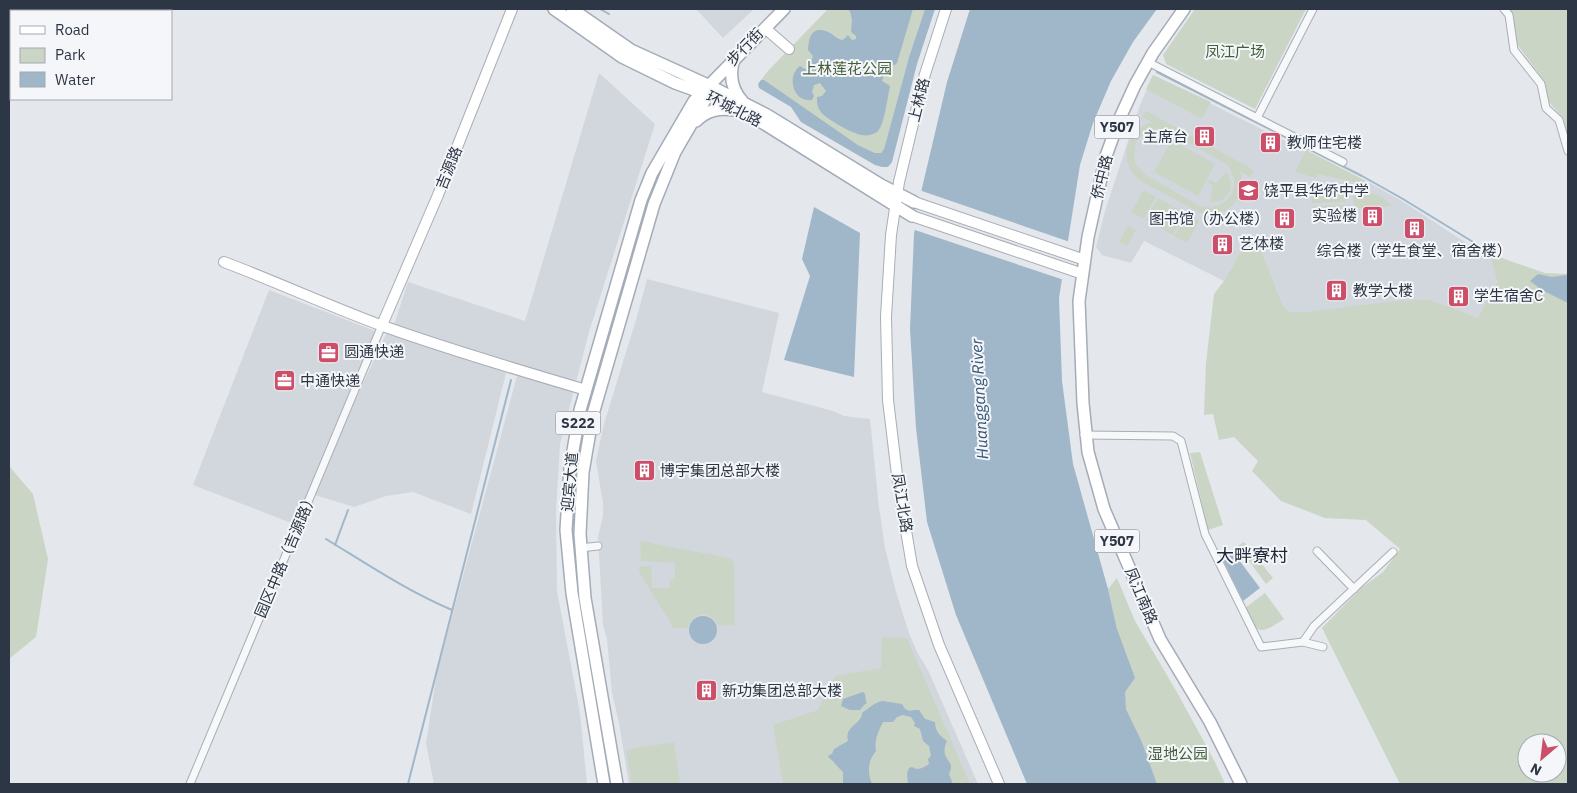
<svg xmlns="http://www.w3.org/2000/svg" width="1577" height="793" viewBox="0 0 1577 793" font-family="'IBM Plex Sans','Noto Sans SC',sans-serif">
	<rect width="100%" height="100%" fill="#e4e7ec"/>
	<path fill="#d2d7dd" d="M696,9H754L723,38Z
		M599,73L655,124L589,332L560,444L556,511L557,591L580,713L587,784H434L426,743L437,672L517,376L506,373L471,514L413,492L386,496L354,507L312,494L294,524L193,485L269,290L375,331L316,484L387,332L395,322L408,282L525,321Z
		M1153,75L1368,182L1402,201L1491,259L1497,282L1479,319L1431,300L1304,312H1289L1283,305L1258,243L1250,240L1245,244L1224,281L1144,241L1131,263L1102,255L1096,247L1105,211L1140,105Z
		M647,279L779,313L762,392L833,411L844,416L870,419L879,507L885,548L896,592L909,633L917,652L928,670L978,784H629L619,723L612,693L607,639L603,626L598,537L603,516V503L596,461L604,424L638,313Z"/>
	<path fill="#cad5c5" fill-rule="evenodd" d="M828,9H925L909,57L884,149L881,153H875L858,145L761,80L767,72Z
		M1195,9H1306L1255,109L1166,64L1163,55Z
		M1508,9H1568V135L1563,118L1549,102L1545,82L1517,44L1513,16Z
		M1153,75L1211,102L1202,119L1146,89Z
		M1146,111L1254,170L1250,177L1240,171C1247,198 1228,220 1200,213L1141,181C1117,162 1124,132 1152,122L1142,117ZM1156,129L1168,131L1226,164C1246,185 1227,213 1200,206L1146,175L1136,165L1134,155L1136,142L1143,134Z
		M1172,140L1215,164L1198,196L1154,172Z
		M1306,150L1368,182L1367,185L1318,174L1316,178L1295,172Z
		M1226,172C1237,187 1228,203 1210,202L1213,186L1208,183L1210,179L1216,183Z
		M1144,190L1156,197L1144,219L1131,212Z
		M1366,192C1375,194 1386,197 1391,206L1354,208L1353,193Z
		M1345,193L1346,202L1312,203L1311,194Z
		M1158,198L1171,205L1159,227L1146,220Z
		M1346,205V219L1343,222L1315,223L1312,220L1311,206Z
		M1172,206L1185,213L1173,235L1160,228Z
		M1187,214L1199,221L1187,243L1174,236Z
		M1128,226L1136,230L1127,246L1119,242Z
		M1250,240L1258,243L1283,305L1289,312H1304L1397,301L1431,300L1478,318L1497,282L1491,259L1496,256L1545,273L1566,274L1568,271V784H1400L1322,628L1360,589L1383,572L1400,549L1366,520L1325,518L1281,501L1252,471L1258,461L1234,437L1219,440L1213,414L1204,415L1206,363L1214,294L1224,281L1245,244ZM1527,743H1557V773H1527Z
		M1200,452L1223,525L1208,530L1190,453Z
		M9,466L33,494L48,559L36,637L9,659Z
		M640,541L729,558L732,560L734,564L735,625L719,626C709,610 695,611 687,628H673L669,620L639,572V569L641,566H651L652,588H670V579H675V563L641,561Z
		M1244,542L1273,578L1266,584L1238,546Z
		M1117,578L1135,621L1178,694L1215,762L1225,784H1157L1142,742L1126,709L1117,629L1108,589Z
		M1265,593L1284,619C1259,636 1257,634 1245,608Z
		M882,637L907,638L970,784H783L773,725L818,710L835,676L881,668Z
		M674,742L680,784H632L626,750Z"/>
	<path fill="#a0b7ca" d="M846,9H913L897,63L895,65L890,64L887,66L882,81L889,85L890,87C887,98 885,125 877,132C872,135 867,136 862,135C853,134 826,119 821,112C817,107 817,103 817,97L822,96L826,91L820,83L814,85L812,92L814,96L812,100C793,103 786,76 800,66L805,69L809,68L813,56L808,50C809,38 811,25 828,32C834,34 835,39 843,40L848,35L852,40L856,39V36L851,32L852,20L850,11Z
		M925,9H935L917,64L892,162L888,167H882L875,165L801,122L791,107L759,88L758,84L761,80H764L858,145L875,153H881L884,149L909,57Z
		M970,9H1157L1133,42L1111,81L1093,123L1080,165L1059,298L1062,381L1073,464L1108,589L1117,629L1135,678L1125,692L1126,709L1142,742L1157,784H1027L956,615L927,522L916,428L910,329L914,234L922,188L947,82Z
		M814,207L860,233L854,377L784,360L810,276L802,259Z
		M1538,274L1552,277L1567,275L1568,274V303L1542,290L1530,281Z
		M1233,552L1260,588L1243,601L1223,560Z
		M689 630a14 14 0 1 1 28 0a14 14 0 1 1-28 0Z
		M863,692L865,694L866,702L867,703L864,705L860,710H850L841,706L843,699Z
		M883,701L902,704L905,709L910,711L914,710H919L925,719L935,722C935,731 940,736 947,741C938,761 957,759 949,774L953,784H908L907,774L909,768L912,767C919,771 922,768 929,764L928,759L931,756L929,746L923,741L920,729L914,726L915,723L911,717L903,715L897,717L893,722H883C878,732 874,741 876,751C868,760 867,773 872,784H843V772C838,768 834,761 828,757L829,755L832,754L834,749L848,741C844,726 862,724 862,713C869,708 875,702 883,701Z"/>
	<path fill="#e4e7ec" d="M919,190L1070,242L1064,280L912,229Z"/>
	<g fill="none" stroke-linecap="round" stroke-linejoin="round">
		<path stroke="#a0b7ca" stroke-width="2" d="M600,9L609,14
			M1157,72L1362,176L1403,199L1491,253
			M326,539C367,564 407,591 452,610
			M335,545L348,510
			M408,784L511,380"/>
		<defs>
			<path id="street" d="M1504,9L1509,15L1514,50L1541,84L1546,108L1559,120L1568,151
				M70,11L72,9
				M1148,62L1343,162
				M9,69L11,67
				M1257,118L1313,9
				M1084,435L1173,436L1181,441L1205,534L1261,647L1303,642L1323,647
				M580,548L598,546
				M1317,551L1354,589
				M1303,642L1314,626L1393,552
				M190,784L382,325"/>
			<path id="secondary" d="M946,9L925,74L899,182L891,235L886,317L888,400L898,483L912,566L939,645L999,784
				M766,29L789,49
				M914,202L1085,260
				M912,216L1083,274
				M224,262C277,282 329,306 383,326C450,350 518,370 586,390
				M382,325L438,195L512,9"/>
			<path id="primary" d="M554,9L622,57L675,83L708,95L763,123L912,216
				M572,9L631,50L708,85L767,115L881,185L914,202
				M1184,9L1153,53L1135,85L1119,120L1106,156L1088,237L1079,301L1083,403L1088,452L1104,509L1160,639L1210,722L1241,784
				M734,59C729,75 731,89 743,102
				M696,121C707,110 719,108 734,110
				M604,784L572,593L566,530L570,468L580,410L641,200L652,173L694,101L784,9
				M617,784L585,598L580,534L583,472L593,414L654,204L675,152L708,95"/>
		</defs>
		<use href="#street" stroke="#a9aeb6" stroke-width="9"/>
		<use href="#secondary" stroke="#a9aeb6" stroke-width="12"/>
		<use href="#primary" stroke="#a4acb7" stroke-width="14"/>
		<use href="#street" stroke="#f7f8fa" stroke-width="7"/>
		<use href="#secondary" stroke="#fff" stroke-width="10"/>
		<use href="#primary" stroke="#fff" stroke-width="11"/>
	</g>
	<defs>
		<symbol id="building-square" viewBox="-11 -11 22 22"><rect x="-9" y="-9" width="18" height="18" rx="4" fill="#cc4e68" stroke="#f4f6f9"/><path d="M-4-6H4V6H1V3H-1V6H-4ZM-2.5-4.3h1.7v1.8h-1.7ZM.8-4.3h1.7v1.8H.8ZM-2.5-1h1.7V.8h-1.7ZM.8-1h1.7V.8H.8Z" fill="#fff"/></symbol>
		<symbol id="school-square" viewBox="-11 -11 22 22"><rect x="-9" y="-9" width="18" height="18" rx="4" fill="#cc4e68" stroke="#f4f6f9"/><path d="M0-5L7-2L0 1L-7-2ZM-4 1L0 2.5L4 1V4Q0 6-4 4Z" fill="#fff"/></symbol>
		<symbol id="office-square" viewBox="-11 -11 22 22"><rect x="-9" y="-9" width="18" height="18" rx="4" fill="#cc4e68" stroke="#f4f6f9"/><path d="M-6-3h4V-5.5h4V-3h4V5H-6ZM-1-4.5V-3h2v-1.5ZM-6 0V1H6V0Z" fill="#fff"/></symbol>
	</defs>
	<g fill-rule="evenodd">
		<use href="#building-square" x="1192" y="124" width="25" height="25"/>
		<use href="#building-square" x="1258" y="130" width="25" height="25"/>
		<use href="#school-square" x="1236" y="178" width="25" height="25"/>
		<use href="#building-square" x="1360" y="204" width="25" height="25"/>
		<use href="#building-square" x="1272" y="206" width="25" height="25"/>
		<use href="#building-square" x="1402" y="216" width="25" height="25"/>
		<use href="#building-square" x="1210" y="232" width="25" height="25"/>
		<use href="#building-square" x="1324" y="278" width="25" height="25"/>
		<use href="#building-square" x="1446" y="284" width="25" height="25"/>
		<use href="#office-square" x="316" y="340" width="25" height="25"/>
		<use href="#office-square" x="272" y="368" width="25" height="25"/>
		<use href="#building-square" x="632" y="458" width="25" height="25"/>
		<use href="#building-square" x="694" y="678" width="25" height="25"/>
	</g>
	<g text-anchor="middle" stroke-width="4" stroke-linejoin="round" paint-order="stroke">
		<g fill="#f4f6f9" stroke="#68707a" stroke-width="1">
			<rect x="1094.5" y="115.5" width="45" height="23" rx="4"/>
			<rect x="555.5" y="411.5" width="45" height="23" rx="4"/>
			<rect x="1094.5" y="529.5" width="45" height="23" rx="4"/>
		</g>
		<g font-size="14" font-weight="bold" fill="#2c3644">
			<text x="1117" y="132">Y507</text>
			<text x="578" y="428">S222</text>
			<text x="1117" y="546">Y507</text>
		</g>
		<g font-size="15" fill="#2c3644" stroke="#f4f6f9">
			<text transform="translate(745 47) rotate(-46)" y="5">步行街</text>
			<text transform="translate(919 100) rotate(-76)" y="5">上林路</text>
			<text transform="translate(734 109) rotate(27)" y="5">环城北路</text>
			<text transform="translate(449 168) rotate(-68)" y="5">吉源路</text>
			<text transform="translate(1102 177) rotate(-76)" y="5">侨中路</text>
			<text transform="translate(570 482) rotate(-85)" y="5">迎宾大道</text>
			<text transform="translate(902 503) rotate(81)" y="5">凤江北路</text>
			<text transform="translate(286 555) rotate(-67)" y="5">园区中路（吉源路）</text>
			<text transform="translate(1141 596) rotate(67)" y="5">凤江南路</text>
		</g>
		<g font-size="15" fill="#435f39" stroke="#f4f6f9">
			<text x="1235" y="57">凤江广场</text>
			<text x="847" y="74">上林莲花公园</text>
			<text x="1178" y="759">湿地公园</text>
		</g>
		<g font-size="15" fill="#2c3644" stroke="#f4f6f9" text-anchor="start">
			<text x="1188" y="142" text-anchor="end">主席台</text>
			<text x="1287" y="148">教师住宅楼</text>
			<text x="1264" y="196">饶平县华侨中学</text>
			<text x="1357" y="221" text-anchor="end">实验楼</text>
			<text x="1269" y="224" text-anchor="end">图书馆（办公楼）</text>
			<text x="1239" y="249">艺体楼</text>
			<text x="1414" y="256" text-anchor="middle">综合楼（学生食堂、宿舍楼）</text>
			<text x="1353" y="296">教学大楼</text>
			<text x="1474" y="301">学生宿舍C</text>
			<text x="344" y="357">圆通快递</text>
			<text x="300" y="386">中通快递</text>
			<text x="660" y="476">博宇集团总部大楼</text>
			<text x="722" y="696">新功集团总部大楼</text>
		</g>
		<g font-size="16" font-style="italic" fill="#365777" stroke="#f4f6f9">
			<text transform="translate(979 399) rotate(-93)" y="6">Huanggang River</text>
		</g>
		<g font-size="18" fill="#1e2735" stroke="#f4f6f9">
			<text x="1252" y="562">大畔寮村</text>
		</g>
	</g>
	<rect width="1577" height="793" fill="none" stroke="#2c3644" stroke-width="20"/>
	<rect x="10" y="10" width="162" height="90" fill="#f4f6f9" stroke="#a4a9b1"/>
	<rect x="20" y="26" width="25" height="8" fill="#ffffff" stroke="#a4a9b1"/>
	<text x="55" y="35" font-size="15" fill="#2c3644">Road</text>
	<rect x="20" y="48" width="25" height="15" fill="#cad5c5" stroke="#a4a9b1"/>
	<text x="55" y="60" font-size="15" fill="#2c3644">Park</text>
	<rect x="20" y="72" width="25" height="15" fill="#a0b7ca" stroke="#a4a9b1"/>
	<text x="55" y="85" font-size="15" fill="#2c3644">Water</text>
	<g transform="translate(1542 758) rotate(208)"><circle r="24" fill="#f4f6f9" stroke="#a4a9b1"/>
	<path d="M0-4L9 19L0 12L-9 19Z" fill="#cc4e68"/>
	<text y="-8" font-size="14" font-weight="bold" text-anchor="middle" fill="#2c3644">N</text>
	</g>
</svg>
